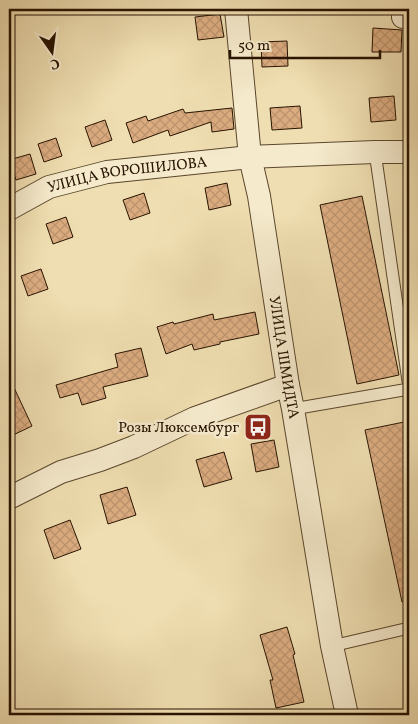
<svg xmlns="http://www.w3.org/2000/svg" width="418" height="724" viewBox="0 0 418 724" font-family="Vollkorn,serif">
	<defs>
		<pattern id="building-cross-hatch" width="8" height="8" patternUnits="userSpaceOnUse" patternTransform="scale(1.25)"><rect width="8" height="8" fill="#dbac80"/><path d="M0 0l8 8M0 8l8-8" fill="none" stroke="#bc936d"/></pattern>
	</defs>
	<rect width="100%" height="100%" fill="#efdeb1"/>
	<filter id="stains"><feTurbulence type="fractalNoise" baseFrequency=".004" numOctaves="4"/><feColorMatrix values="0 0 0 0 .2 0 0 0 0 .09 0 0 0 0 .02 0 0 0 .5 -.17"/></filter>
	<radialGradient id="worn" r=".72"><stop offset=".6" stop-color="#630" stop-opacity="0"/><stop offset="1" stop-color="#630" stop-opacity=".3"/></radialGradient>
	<path fill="url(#building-cross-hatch)" stroke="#281300" d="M220,14L224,37L198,40L195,17Z
		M373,28L402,30L401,52H372Z
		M287,41L288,66L262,67L261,42Z
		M394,96L396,120L371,122L369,98Z
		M300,106L302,128L272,130L270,108Z
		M232,108L234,129L212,132L211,122L170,136L168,130L133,143L126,123L146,116L148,121L183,109L185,113Z
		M105,120L112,140L92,147L85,127Z
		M56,138L62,156L44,162L38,144Z
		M30,154L36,174L16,180L9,160Z
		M227,183L231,205L209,210L205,188Z
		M144,193L150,213L130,220L123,200Z
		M362,196L399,375L357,384L320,205Z
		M66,217L73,237L53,244L46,224Z
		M41,269L48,289L28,296L21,276Z
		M255,312L259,334L220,342V344L194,350L192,344L166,354L157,327L173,322L174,324L213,314L214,320Z
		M141,348L148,376L103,387L106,398L82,405L78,393L60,398L56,385L118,367L115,354Z
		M9,377L32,426L9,437Z
		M409,421V601L402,602L365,430Z
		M274,440L279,467L256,472L251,444Z
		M224,452L232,479L204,487L196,460Z
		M127,487L136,515L108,524L100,495Z
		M70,520L81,549L54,559L44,530Z
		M287,627L295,654L293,655L304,702L276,708L270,680H273L260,635Z"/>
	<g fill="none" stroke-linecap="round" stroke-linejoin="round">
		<defs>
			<path id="lane" d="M375,152L409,388
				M293,409L409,389
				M332,646L409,628"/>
			<g id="street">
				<path id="s1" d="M236,9L250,157L259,196L288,385L293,409L332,646L347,715"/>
				<path d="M403,17L409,16"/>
				<path id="s2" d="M9,209L49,187L107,172L250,157L375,152H409"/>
				<path d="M9,498L61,472L100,460L134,447L195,418L288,385"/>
			</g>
		</defs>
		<use href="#lane" stroke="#5a462c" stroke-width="13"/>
		<use href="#street" stroke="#5a462c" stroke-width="24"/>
		<use href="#lane" stroke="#f5eacc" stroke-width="11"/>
		<use href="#street" stroke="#f5eacc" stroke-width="22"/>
	</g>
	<defs>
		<symbol id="bus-square" viewBox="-11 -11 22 22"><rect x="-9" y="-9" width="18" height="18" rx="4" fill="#8f2418" stroke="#f5eacc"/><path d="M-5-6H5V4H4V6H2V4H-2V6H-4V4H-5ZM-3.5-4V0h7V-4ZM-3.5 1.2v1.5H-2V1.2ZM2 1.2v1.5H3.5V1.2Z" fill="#fff"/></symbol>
	</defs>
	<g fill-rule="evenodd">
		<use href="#bus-square" x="242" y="411" width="32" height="32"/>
	</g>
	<g text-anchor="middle" stroke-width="5" stroke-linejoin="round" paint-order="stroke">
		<g font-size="15" fill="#281300" stroke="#f5eacc">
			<text dy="5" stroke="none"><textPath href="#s2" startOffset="125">УЛИЦА ВОРОШИЛОВА</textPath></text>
			<text dy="5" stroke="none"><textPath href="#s1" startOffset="352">УЛИЦА ШМИДТА</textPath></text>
		</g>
		<g font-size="15" fill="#281300" stroke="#f5eacc" text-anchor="end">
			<text x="239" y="432">Розы Люксембург</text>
		</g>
	</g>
	<rect width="418" height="724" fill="none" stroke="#efdeb1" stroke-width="30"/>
	<rect x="10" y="10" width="398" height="704" fill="none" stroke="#281300" stroke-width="2.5"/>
	<rect x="15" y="15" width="388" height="694" fill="none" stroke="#281300"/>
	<g transform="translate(52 52) rotate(166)" stroke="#f5eacc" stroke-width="4" paint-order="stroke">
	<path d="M0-4L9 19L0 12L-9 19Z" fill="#281300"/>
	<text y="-8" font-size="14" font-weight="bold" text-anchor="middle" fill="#281300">С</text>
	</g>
	<path d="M230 50v8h150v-8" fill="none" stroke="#281300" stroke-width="2.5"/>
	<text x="238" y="50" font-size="15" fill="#281300" stroke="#f5eacc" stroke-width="4" paint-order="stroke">50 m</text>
	<rect width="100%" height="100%" filter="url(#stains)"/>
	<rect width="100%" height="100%" fill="url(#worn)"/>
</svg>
